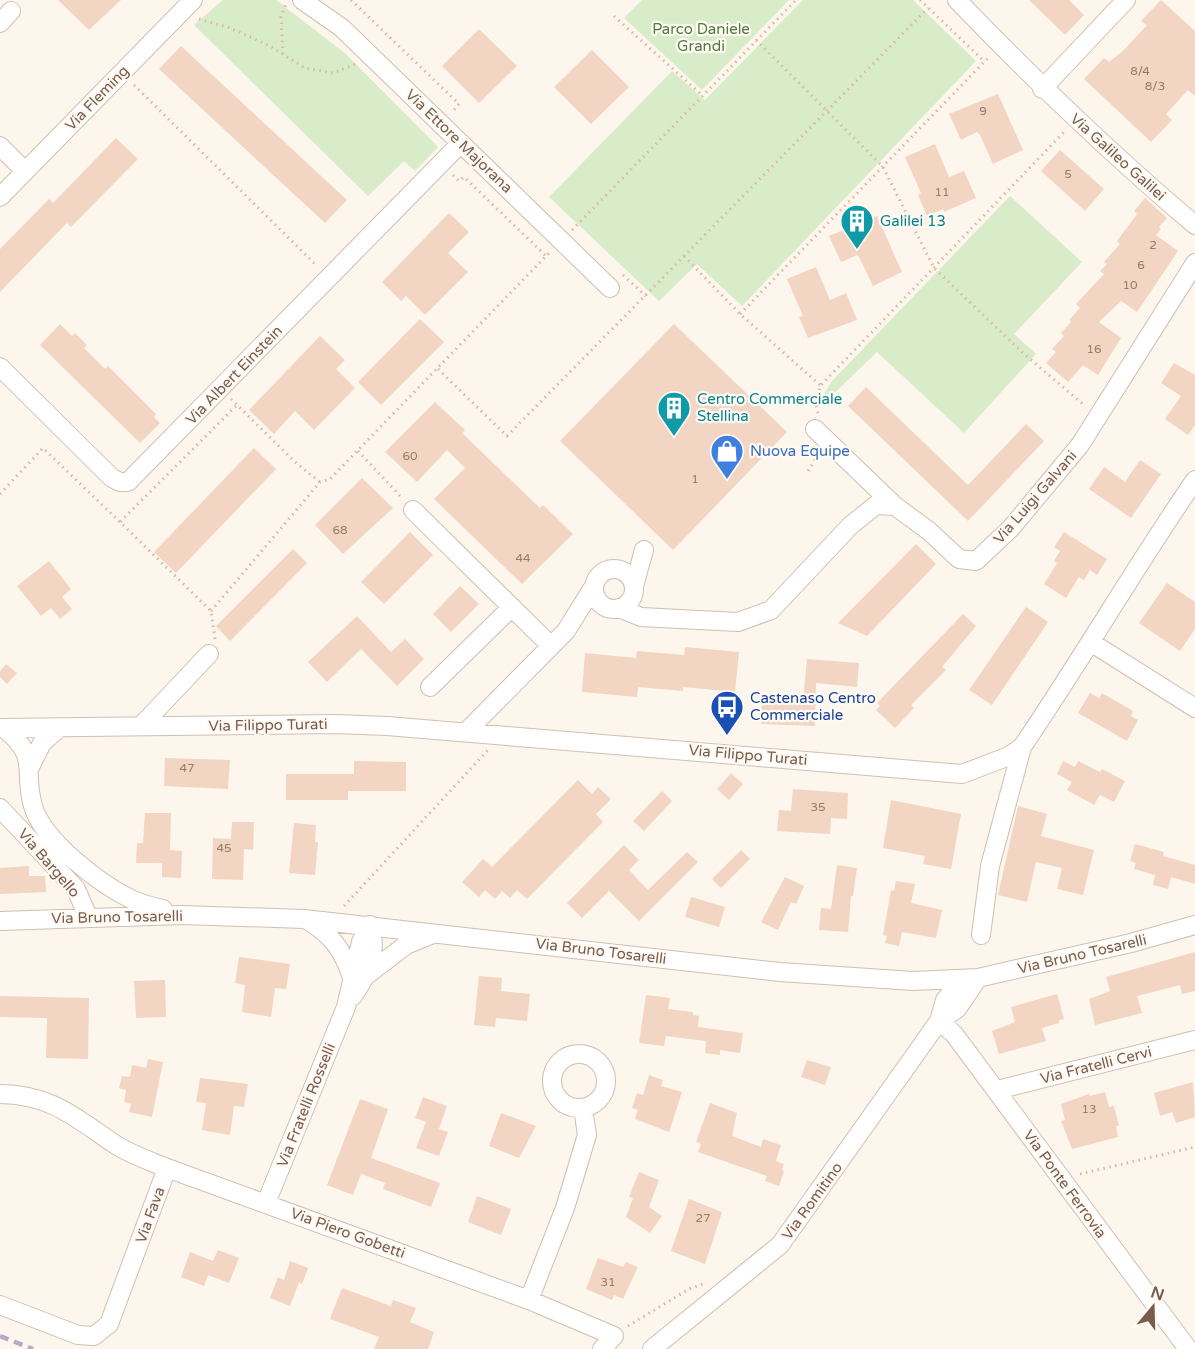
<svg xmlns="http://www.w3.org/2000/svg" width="1195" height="1349" viewBox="0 0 1195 1349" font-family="'Varela Round',sans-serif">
	<rect width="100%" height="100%" fill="#fdf6ec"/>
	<path fill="#d8ecc9" d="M223,0H276L346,54L438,147L415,171L404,161L368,196L194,25Z
		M642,0H789L702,90L624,18Z
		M803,0H913L976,61L742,306L697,264L659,301L549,197L672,71L705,100Z
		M1010,196L1082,262L1014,334L1036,354L964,433L877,352L823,404L824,394L832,381Z"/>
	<path fill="#f3d5c3" d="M58,0H121L89,30Z
		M1029,0H1069L1084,15L1065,35Z
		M1161,0L1195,31V96L1188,90L1166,114L1172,120L1151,142L1084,79L1104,58L1109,62L1124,50L1147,25L1141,21Z
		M479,29L517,66L479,103L442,66Z
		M181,46L347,200L325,223L159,69Z
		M592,50L629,87L591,124L554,87Z
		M998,94L1023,150L993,164L980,135L977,132L961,140L949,114Z
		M116,138L138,159L71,227L67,223L0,292V249L49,199L53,203Z
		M935,144L949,177L964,171L976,198L944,212L943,209L927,216L918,195L921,193L905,157Z
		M1060,150L1104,189L1085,211L1041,171Z
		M1145,198L1167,218L1159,227L1161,229L1156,235L1178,251L1137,312L1121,301L1099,322L1121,338L1098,375L1083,365L1068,382L1046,363L1056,352L1052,349L1064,336L1061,333L1071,322L1069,320L1080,308L1076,304L1104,274L1100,271L1107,264L1104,262L1120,244L1117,241L1137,214L1134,211Z
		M449,213L469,232L448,253L468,272L425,315L406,296L401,301L382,282Z
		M877,216L902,272L873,286L859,257L857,255L841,262L829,236Z
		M816,267L830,300L846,293L857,320L808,338L799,317L803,316L787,279Z
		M420,319L444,342L381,405L358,382Z
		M60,324L72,336L75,333L87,345L84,348L105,369L108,366L156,414L154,417L160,423L140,443L40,345Z
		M674,324L787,432L673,550L560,441Z
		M320,336L345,360L336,369L355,388L314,430L295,411L274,434L249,410Z
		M1174,363L1195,375V425L1188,435L1165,419L1181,396L1161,383Z
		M866,387L968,485L1026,424L1044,441L968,521L848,406Z
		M435,402L465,430L462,433L540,508L543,505L573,534L522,584L434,499L465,468L447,450L417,482L385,452Z
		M254,448L276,469L176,573L154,552Z
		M1140,460L1161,474L1131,518L1089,489L1104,467L1125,482Z
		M362,478L393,508L343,554L315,525Z
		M410,532L433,555L384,604L361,582Z
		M1064,532L1107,559L1097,575L1090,570L1084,580L1079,577L1066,598L1044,584L1057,563L1054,561L1060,551L1054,547Z
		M916,544L936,564L867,636L838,623Z
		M293,549L307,563L230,641L216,626Z
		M49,561L71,589L62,597L72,609L60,619L51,608L41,616L17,586Z
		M1167,583L1195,602V629L1180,651L1139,623Z
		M460,586L479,604L451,632L433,614Z
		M1026,607L1048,622L992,705L969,690Z
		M963,614L976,626L942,667L946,670L911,705L914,708L895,728L876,710L880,706L877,703Z
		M357,616L391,652L405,639L424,659L397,686L361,649L327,682L308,662Z
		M685,647L739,652L735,692L683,687V691L638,687L637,697L582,692L585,653L636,658L637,651L684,655Z
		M807,659L859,663L857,687L816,683L815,726L761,724L762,699L803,701Z
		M6,664L17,673L7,684L0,677V671Z
		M1090,693L1099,698L1102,693L1133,711L1131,716L1138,720L1127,741L1078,713Z
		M165,758L230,760L228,789L164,786Z
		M354,761L406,762V791H348V800H286V774H354Z
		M1063,761L1075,767L1078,761L1100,772L1102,769L1125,781L1114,802L1100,795L1094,805L1067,790L1072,782L1057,774Z
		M731,773L743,784L729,800L717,789Z
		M578,780L592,794L598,787L611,799L596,814L603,822L527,899L517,890L510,898L502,891L495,899L485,890L479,897L462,882L483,859L492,867Z
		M793,789L848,793L847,819L831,818L830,834L777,831L779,810L791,811Z
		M662,791L672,801L644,831L633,821Z
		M891,800L961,814L951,869L923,864L925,856L883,848Z
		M1018,806L1047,814L1041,836L1094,850L1083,895L1057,889L1062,868L1036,862L1027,902L998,895Z
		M145,813H171L170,850L182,851L181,878L162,877V863H136L137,843H143Z
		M232,822H254L253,850L244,849L243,880L212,879L213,838L231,839Z
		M294,823L316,825L315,842H318L315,875L289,873Z
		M1135,844L1164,852L1163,856L1195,865V884L1171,877L1168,889L1153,885L1155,875L1134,869L1136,863L1130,861Z
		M624,845L639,860L629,870L648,890L687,852L698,862L639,921L609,891L582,918L567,903Z
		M741,850L750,859L721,888L712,879Z
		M837,865L857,868L853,896H851L848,932L819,930L821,908L831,909Z
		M29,866V876H45L46,892L0,894V868Z
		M785,877L804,886L796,904L791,902L778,930L761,922Z
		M896,881L915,884L911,903L942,910L936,938L902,932L899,946L885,943L887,936L883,935L891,890L894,891Z
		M691,897L725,907L719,927L685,917Z
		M1195,952V991L1182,994L1180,985L1137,996L1142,1013L1095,1025L1089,999L1110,991L1106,977Z
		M239,957L290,964L286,989L275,988L271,1017L242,1012L245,985L235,983Z
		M479,976L502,978L501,991L530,994L527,1021L496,1018L495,1027L474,1025Z
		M165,980L166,1017L136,1018L134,981Z
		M1057,994L1064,1019L1059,1020V1023L1042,1028L1046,1041L999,1054L992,1031L1015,1022L1011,1007Z
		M646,995L670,998L668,1009L693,1012V1015L699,1016L698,1027L743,1033L740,1053L720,1050V1055L705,1053L706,1041L666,1036L664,1046L639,1043Z
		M0,996L89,998L88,1059L46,1058L47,1018L0,1017Z
		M148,1059L163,1062L152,1117L129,1112L131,1104L124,1102L126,1090L119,1088L122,1076L130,1077L132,1065L146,1068Z
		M807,1060L831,1067L825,1085L801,1077Z
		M649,1075L663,1080L661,1086L682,1092L669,1132L635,1119L638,1110L632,1108L637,1093L643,1095Z
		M200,1078L248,1084L244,1107L234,1106L230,1135L202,1130L206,1103L196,1102Z
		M1193,1082L1195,1117L1176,1123L1172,1112L1160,1116L1154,1093Z
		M1105,1092L1109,1107L1114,1106L1119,1126H1116L1118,1137L1072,1149L1061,1121L1065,1120L1061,1104L1089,1094L1090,1096Z
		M423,1097L447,1106L439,1129L448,1132L439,1156L416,1148L426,1122L415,1118Z
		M360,1099L388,1109L371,1158L440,1183L431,1207L383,1189L385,1183L361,1174L353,1195L327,1185Z
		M710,1103L737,1113L732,1136L761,1147L763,1139L781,1145L776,1161L784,1164L782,1170L784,1171L779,1186L765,1181L767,1176L698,1152L701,1144L696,1142Z
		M501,1113L536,1126L519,1158L489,1146Z
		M639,1172L659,1180L649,1207L662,1216L650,1233L626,1217L633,1198L629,1197Z
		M477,1196L511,1209L501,1235L468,1222Z
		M689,1199L722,1212L705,1264L671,1251Z
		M218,1250L239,1258L229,1283L208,1275L204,1286L181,1277L190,1252L213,1261Z
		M598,1258L623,1267L626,1262L638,1267L623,1299L614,1295L612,1300L586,1289Z
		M290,1261L308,1268L302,1284L299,1282L290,1306L270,1298L278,1277L284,1280Z
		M342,1288L391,1306L393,1300L416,1308L410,1322L434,1332L428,1349H374L379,1337L330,1319Z"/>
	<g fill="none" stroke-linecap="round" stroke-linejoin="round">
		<defs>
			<path id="minor" d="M302,0L342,28L610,288
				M957,0C1033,79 1111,154 1195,225
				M0,23L11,11
				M1042,89L1126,0
				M0,146L25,171
				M0,197L193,0
				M0,367L112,478L120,482H128L461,143
				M815,429L895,506
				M413,510L551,646
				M594 589a20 20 0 1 1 40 0a20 20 0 1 1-40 0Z
				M634,586L644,550
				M619,608L641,617L738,622L771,610L850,526L876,505L895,506L929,531L959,559L976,561L1011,528L1080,445L1195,263
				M1092,643L1195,708
				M430,687L512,607
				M141,726L209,654
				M0,728L335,724L387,726L962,774L1009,756L1022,747C1082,659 1135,567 1195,480
				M4,728C41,759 22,768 33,806C43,841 101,885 133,900C142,904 153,907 163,909
				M467,731L566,631L594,586
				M30,767L42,743L59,728
				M0,808L76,889L88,917
				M307,920C332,935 343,950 352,978
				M0,921L182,915L304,919L780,972L913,981L978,978L1131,943L1195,925
				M981,935L990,866L1022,747
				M368,974L406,945L433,934
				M353,996C369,972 378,954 370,925
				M939,1021L954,1034L1188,1349
				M939,1021L957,1009L978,978
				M552 1081a27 27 0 1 1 54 0a27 27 0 1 1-54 0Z
				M997,1090L1195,1040
				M0,1094C51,1094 77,1119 116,1145C132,1155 150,1161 167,1168L109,1324L94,1336L78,1335L0,1305
				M167,1168L529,1300L614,1336L602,1349
				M266,1203L346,1007L361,942L370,925
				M529,1300L565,1208L587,1135L583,1108
				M652,1349L780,1245L939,1021L945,1000L961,980"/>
		</defs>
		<use href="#minor" stroke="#d1beb0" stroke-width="20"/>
		<path stroke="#d9b8a5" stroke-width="3" stroke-dasharray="1.5 4.5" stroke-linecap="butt" d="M351,0L459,104L453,111
			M920,0L985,62
			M614,16L703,96
			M199,19L230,28L270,46L305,68L333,73L356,64
			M756,40L883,167L934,268L1023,353L1084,405
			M283,54L281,17L286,4
			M134,85L317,266
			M453,175L459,181L464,177L546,256
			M572,230L796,0
			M684,256L740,314L820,385
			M623,275L646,296
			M740,314L989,57
			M438,369L507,436L928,8
			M231,399L295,462L320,482
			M818,413L815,402L821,385L1066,130
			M358,451L402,498
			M808,471L819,454
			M0,494L43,448L120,522
			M211,611L320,482L330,479L550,252
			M215,639L211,611L120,522L237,405
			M344,906L488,750
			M1080,1174L1195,1147
			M628,1326L689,1289L706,1283"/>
		<use href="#minor" stroke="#fff" stroke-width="18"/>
		<path stroke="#b9a8c9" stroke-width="4.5" stroke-dasharray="9 6" stroke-linecap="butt" d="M0,1336L33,1349"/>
	</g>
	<defs>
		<symbol id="building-pin" viewBox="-11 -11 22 30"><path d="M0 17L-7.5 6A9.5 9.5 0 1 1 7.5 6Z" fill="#0f9aa8" stroke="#fffaf3"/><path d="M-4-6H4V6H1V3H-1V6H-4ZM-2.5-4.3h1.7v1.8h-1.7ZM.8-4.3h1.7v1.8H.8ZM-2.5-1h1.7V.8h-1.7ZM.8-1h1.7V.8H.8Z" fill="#fff"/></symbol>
		<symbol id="shop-pin" viewBox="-11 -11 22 30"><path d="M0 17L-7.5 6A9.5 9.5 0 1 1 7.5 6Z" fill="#3f7fe0" stroke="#fffaf3"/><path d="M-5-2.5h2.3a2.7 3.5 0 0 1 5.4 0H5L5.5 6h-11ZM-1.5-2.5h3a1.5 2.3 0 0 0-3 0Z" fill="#fff"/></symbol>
		<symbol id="bus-pin" viewBox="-11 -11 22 30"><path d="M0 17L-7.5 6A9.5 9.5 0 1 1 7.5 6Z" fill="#1a4fb4" stroke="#fffaf3"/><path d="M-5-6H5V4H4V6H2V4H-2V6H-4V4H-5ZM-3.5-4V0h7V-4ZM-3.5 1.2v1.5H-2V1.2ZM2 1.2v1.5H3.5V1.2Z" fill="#fff"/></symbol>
	</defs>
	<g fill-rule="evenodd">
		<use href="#building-pin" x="838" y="202" width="38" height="52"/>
		<use href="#building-pin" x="655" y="389" width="38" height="52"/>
		<use href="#shop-pin" x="708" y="432" width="38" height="52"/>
		<use href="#bus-pin" x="708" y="688" width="38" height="52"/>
	</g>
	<g text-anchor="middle" stroke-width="4.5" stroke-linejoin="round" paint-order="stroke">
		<g font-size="12" fill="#987a6a">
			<text x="1140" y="75">8/4</text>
			<text x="1155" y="90">8/3</text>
			<text x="983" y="115">9</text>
			<text x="1068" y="178">5</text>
			<text x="942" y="196">11</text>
			<text x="1153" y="249">2</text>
			<text x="1141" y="269">6</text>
			<text x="1130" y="289">10</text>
			<text x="1094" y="353">16</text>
			<text x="410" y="460">60</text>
			<text x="695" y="483">1</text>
			<text x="340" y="534">68</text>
			<text x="523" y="562">44</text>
			<text x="187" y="772">47</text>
			<text x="818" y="811">35</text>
			<text x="224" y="852">45</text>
			<text x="1089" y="1113">13</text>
			<text x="703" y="1222">27</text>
			<text x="608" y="1286">31</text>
		</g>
		<g font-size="15" fill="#537a41" stroke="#fffaf3">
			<text x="701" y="34">Parco Daniele<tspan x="701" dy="17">Grandi</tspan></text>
		</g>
		<g font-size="15" fill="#7a5c4d" stroke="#fffaf3">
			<text transform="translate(97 98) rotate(-46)" y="5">Via Fleming</text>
			<text transform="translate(459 141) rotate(44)" y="5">Via Ettore Majorana</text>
			<text transform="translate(1118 157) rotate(42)" y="5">Via Galileo Galilei</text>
			<text transform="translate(234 375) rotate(-46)" y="5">Via Albert Einstein</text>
			<text transform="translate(1035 497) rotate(-49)" y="5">Via Luigi Galvani</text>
			<text transform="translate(268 725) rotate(-1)" y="5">Via Filippo Turati</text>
			<text transform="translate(748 755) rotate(5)" y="5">Via Filippo Turati</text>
			<text transform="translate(49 863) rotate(49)" y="5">Via Bargello</text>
			<text transform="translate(117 917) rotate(-1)" y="5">Via Bruno Tosarelli</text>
			<text transform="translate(601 951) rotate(7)" y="5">Via Bruno Tosarelli</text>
			<text transform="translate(1082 954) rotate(-13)" y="5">Via Bruno Tosarelli</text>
			<text transform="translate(1096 1065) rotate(-14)" y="5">Via Fratelli Cervi</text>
			<text transform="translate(306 1105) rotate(-68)" y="5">Via Fratelli Rosselli</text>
			<text transform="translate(1065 1184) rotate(54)" y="5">Via Ponte Ferrovia</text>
			<text transform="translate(812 1201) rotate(-54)" y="5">Via Romitino</text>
			<text transform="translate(150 1215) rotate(-70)" y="5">Via Fava</text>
			<text transform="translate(348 1233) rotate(20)" y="5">Via Piero Gobetti</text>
		</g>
		<g font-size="15" fill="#0d838f" stroke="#fffaf3" text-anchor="start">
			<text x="880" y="226">Galilei 13</text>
			<text x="697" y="404">Centro Commerciale<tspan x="697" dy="17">Stellina</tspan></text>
		</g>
		<g font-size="15" fill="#366cbe" stroke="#fffaf3" text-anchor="start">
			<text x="750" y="456">Nuova Equipe</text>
		</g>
		<g font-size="15" fill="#164399" stroke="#fffaf3" text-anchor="start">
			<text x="750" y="703">Castenaso Centro<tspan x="750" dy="17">Commerciale</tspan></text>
		</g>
	</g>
	<g transform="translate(1153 1307) rotate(19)" stroke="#fffaf3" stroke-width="4.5" paint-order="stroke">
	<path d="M0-4.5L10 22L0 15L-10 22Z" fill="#7a5c4d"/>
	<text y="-9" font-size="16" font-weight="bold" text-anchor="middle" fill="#7a5c4d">N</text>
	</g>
</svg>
